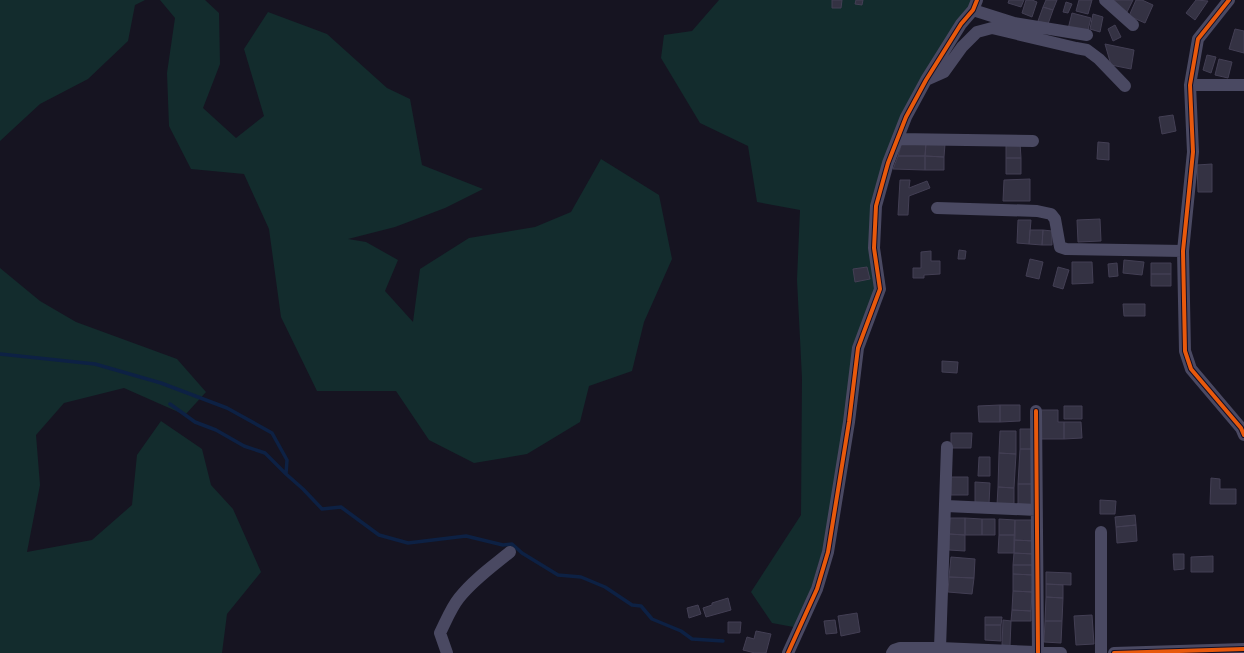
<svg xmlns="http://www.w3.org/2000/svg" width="1244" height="653" viewBox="0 0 1244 653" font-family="'Work Sans',sans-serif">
	<rect width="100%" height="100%" fill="#161421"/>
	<path fill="#132c2d" d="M0,0H145L135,5L128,41L88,79L40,104L0,141Z
		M160,0H205L219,13L220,64L203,108L236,138L264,116L244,49L268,12L327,34L387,88L410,99L422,165L483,189L445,208L395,227L348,239L366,242L398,260L385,291L413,322L420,269L469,238L535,227L571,212L601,159L659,195L672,259L644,322L632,371L589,386L580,422L527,454L474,463L429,440L396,391H317L281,317L269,229L244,174L191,169L169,126L167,73L175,18Z
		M719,0H977L926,80L876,206L880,289L858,348L836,506L799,628L772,623L751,592L801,515L802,378L797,280L800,210L757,202L748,146L700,123L661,58L664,35L692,31Z
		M0,268L40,301L76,322L177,359L206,392L185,415L124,388L64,403L36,435L40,485L27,552L92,540L132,505L137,455L161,421L202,449L211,485L233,509L261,572L227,614L222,653H0Z"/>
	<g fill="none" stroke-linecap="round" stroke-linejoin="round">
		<path stroke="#0d2144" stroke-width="3.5" d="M0,354L95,364L161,383L227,408L272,433L287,460L286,474
			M170,404L195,422L216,430L244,446L265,453L286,474L303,489L322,509L341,507L379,535L408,543L466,536L503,545L512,544L522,553L558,575L581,577L605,587L632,605L641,606L652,619L681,631L692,639L723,641"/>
	</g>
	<path fill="#343243" stroke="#433f54" d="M832,0H842L841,8H832Z
		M856,0H863L862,5L855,4Z
		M1009,0H1024L1021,7L1008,3Z
		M1026,0H1032L1037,2L1032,17L1022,13Z
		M1046,0H1057L1053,10L1043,7Z
		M1079,0H1092L1088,14L1076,11Z
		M1115,0H1133L1127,12L1112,5Z
		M1136,0H1142L1153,5L1145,23L1129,16Z
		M1196,0L1208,1L1195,20L1186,13Z
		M1066,2L1072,4L1068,13L1063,12Z
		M1043,7L1053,10L1048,24L1038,21Z
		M1072,13L1091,18L1087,34L1068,29Z
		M1093,14L1103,17L1100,32L1090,29Z
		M1115,25L1121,37L1113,41L1108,29Z
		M1235,29L1244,31V53L1229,49Z
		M1105,44L1134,50L1131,69L1111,65Z
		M1207,55L1216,57L1211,73L1203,70Z
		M1219,59L1232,62L1228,78L1215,75Z
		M1173,115L1176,131L1162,134L1159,117Z
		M902,142L926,143L925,156H898Z
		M1098,142L1109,143V160L1097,159Z
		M926,143L945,144L944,157L925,156Z
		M1020,143L1021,158H1006V144Z
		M898,156H925V170L893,169Z
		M925,156L944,157V170H925Z
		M1006,158H1021V174H1006Z
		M1212,164V192H1198L1197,165Z
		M1030,179V201H1003L1004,180Z
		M900,180H910L909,188L927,181L930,188L909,196L908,215H898Z
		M1100,219L1101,241L1078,242L1077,220Z
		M1018,220H1031L1029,244L1017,243Z
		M1030,230H1043L1042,245L1029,244Z
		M1043,230L1052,231V245H1042Z
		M959,250L966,251L965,259H958Z
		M931,251V261H940V274L924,275V278H913V268H921V252Z
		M1030,259L1043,262L1039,279L1026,276Z
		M1124,260L1144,262L1142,275L1123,273Z
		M1072,262H1092L1093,283L1072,284Z
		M1117,263L1118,276L1109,277L1108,264Z
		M1151,263H1171V274H1151Z
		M867,267L870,279L855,282L853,269Z
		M1058,267L1069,270L1063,289L1053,286Z
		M1151,274H1171V286H1151Z
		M1123,304H1145V316H1124Z
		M942,361L958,362L957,373L942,372Z
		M1000,405H1020V421L1000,422Z
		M1000,405V422H979L978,406Z
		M1064,406H1082V419H1064Z
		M1040,410H1058V422H1064V439H1040Z
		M1064,422H1081L1082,438L1064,439Z
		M1020,429H1035L1034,449H1020Z
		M1000,431H1016V454L999,453Z
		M951,433H972L971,448H951Z
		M1020,449H1034L1033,484H1018Z
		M999,453L1016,454L1014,488L998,487Z
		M979,457H990V476H978Z
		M951,477H968V495H951Z
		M1211,478L1220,479V489H1236V504H1210Z
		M975,482L990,483L989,504H975Z
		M1018,484H1033L1032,505L1018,504Z
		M998,487L1014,488V506L997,505Z
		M1100,500L1116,501L1115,514H1100Z
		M1135,515L1136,525L1116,527L1115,517Z
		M950,518H965V535L949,534Z
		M965,518L982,519V535H965Z
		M982,519H995V535H982Z
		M999,519L1015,520V535H999Z
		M1015,520H1035L1034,541L1014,540Z
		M1136,525L1137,541L1117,543L1116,527Z
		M949,534L965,535V551L949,550Z
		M999,535H1015L1014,553H998Z
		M1014,540L1034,541L1033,554L1014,553Z
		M1014,553L1033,554V565H1013Z
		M1173,554H1184V569L1174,570Z
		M1213,556V572H1191V557Z
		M951,557L975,559L974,578L949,577Z
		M1013,565H1033V575L1013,574Z
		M1046,572L1071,573V585L1046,584Z
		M1013,574L1033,575L1032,592L1013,591Z
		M949,577L974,578L972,594L948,592Z
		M1046,584L1063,585V598L1046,597Z
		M1013,591L1032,592L1031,611L1012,610Z
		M1046,597L1063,598L1062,621H1045Z
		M728,598L731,610L706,617L703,608L712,605V603Z
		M698,605L701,614L689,618L687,608Z
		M1012,610L1031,611V621H1011Z
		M857,613L860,632L841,636L838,616Z
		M1092,615L1094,644L1076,645L1074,616Z
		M985,617H1002L1001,625H985Z
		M835,620L837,633L826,634L824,621Z
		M1003,620L1011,621L1010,646L1002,645Z
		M1045,621H1062L1061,643L1044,642Z
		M728,622H741L740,633H728Z
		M985,625H1001V641L985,640Z
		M756,631L771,634L766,653H755L743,650L747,637L754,639Z"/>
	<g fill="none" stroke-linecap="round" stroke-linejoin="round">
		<path stroke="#4a4962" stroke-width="12" d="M1105,0L1133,25
			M1229,0L1198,39L1190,85L1193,152L1183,251L1185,351L1191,369L1241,428L1244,435
			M973,10L1014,23L1087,35
			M926,80L944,72L962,47L977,32L992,28L1076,48L1087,50L1099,59L1125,86
			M1190,85H1244
			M898,139L1033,141
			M937,208L1037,211L1051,214L1055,219L1060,247L1066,249L1183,251
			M1036,411L1038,652
			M946,506L1036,510
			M1101,532V653
			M940,648L947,447
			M447,653L440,633C446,621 451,608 459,598C473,580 493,566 510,552
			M788,653L817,589L828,552L849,422L858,348L880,289L874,248L876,206L888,163L906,117L926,80L961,24L973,10L977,0
			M892,653L894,650L900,648H940L1061,653
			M1114,653L1244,649"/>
		<defs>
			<path id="cycleway" d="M1229,0L1198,39L1190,85L1193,152L1183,251L1185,351L1191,369L1241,428L1244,435
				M1036,411L1038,652
				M788,653L817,589L828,552L849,422L858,348L880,289L874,248L876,206L888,163L906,117L926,80L961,24L973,10L977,0
				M1114,653L1244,649"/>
		</defs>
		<use href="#cycleway" stroke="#130f26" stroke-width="6"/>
		<use href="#cycleway" stroke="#e8590c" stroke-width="4"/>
	</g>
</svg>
